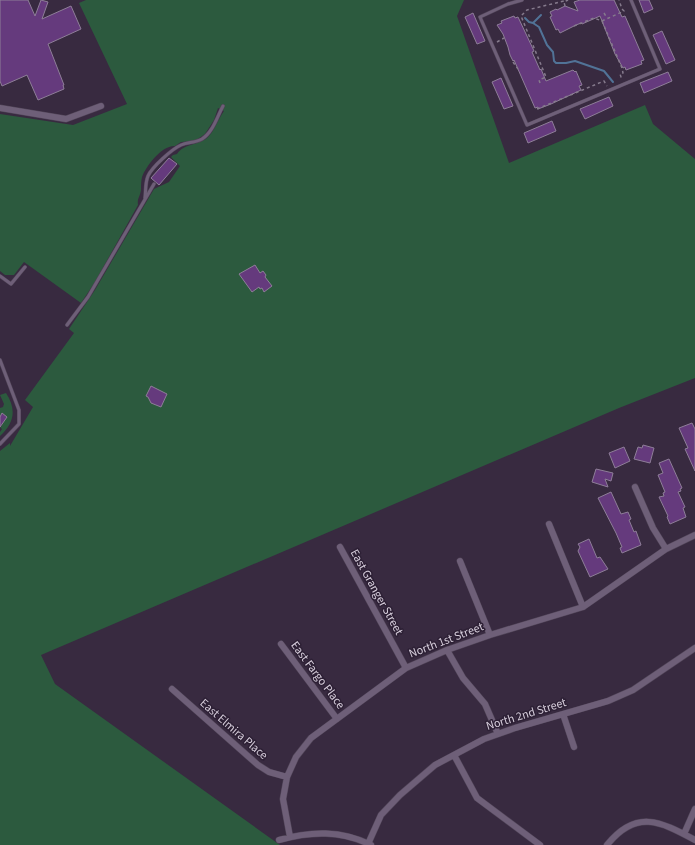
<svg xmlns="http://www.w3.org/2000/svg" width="695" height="845" viewBox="0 0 695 845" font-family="'Source Sans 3',sans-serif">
	<rect width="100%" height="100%" fill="#382a40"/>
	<path fill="#2c5a3e" d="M86,0H464L457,16L509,163L645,105L653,124L695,159V378L619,408L41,655L55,684L280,845H0V451L10,443V446L33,407L25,400L74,333L69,329L95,290L154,189L169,182L180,166L171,157L173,155L177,154C185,143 196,146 207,138C214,132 218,119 224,111L218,108L214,120L205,134L195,141L181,142L175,146C162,145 146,166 142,177C141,181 141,186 141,190C140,197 137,198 138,205L95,282L81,303L24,262L14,275H5L0,271V114L73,125L127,104L79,3Z
		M6,393C17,410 14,423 0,436V432L2,429L0,427L2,426V414L0,417V408L3,407L4,404L0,395Z"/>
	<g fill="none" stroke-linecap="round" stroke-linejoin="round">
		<path stroke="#517397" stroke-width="2" d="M525,18L529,22L533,23L539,27L547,45L553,52L554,61L556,63H566L575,61L604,71L613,82
			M533,23L541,15"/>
	</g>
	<path fill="#653a7d" stroke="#8e7e98" d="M0,0H28L35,16L41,0L48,2L42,19L71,6L81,29L48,44L64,85H63L64,89L38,100L27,75L2,86L0,81Z
		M580,0H614L622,17L625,16L644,60L641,61L642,64L626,70L625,67L623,68L615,54L600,16L582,24L581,23L576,25L560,33L558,29L556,30L550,17L552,16L550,12L556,9L557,10L565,6L578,11L574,2Z
		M639,0H649L653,9L644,13Z
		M473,13L485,41L477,44L465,17Z
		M514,16L515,18L518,17L534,51L532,52L540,70L541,69L546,81L573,70L575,72L576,71L582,85L579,86L581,90L551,104L538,109V107L535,108L514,60L513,61L510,55L508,47L503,34L497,25L502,23L501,21Z
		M662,31L675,60L666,64L653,35Z
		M668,72L672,81L644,93L640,83Z
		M501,78L513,106L504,109L492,82Z
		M609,97L613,106L585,119L580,109Z
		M552,121L556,131L528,143L524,133Z
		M169,158L177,164L159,185L151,178Z
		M255,265L260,273L263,271L266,275L265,277L272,286L264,292L262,288L260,289L259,287L252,292L239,274Z
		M151,386L167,394L161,407L151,403L148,397L146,396Z
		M2,413L7,417L0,427V417Z
		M692,423L695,429V471L685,449L688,448L679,428Z
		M643,445L654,448L650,463L634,459L638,447L642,448Z
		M624,447L630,461L615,468L609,453Z
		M669,459L682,488L680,489L681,491L678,492L685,507L683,508L686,517L670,524L667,517L668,516L659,497L664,496L663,493L665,492L658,475L663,473L659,463Z
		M596,469L613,473L611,481L605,479L608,487L592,482Z
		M611,492L621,514L628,512L631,519L629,520L634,532L636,531L641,545L622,553L620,548L622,547L616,533L598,498Z
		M589,539L597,558L600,557L608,569L590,577L578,551L580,547L578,544Z"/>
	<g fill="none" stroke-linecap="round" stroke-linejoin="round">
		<defs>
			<path id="lane" d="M522,0L508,4L480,17L527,125L660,69L631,0
				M145,198C146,191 145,183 148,176C152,167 172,149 181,145C188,142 195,143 202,139C213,132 217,117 223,106
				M0,276L11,284L25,267
				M67,325L88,297L154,184
				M0,360L19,410V424L0,444"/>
			<path id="street" d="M0,108L66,119L101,106
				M635,487L653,528L666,549
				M549,524L583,607
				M340,547L406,668
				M460,561L490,635
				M281,644L337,719
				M447,650L463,678L485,704L498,734
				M172,689L258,765L269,772L287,777
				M563,714L574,747
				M454,755L477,798L540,845
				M684,834L695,809
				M290,837L283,799L287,777L296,757L311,738L406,668L447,650L490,635L583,607L666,549L695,535
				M279,840C311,831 341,830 371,845
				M368,844L381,815L400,795L435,765L484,739L515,728L608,701L633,690L695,648
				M607,845C636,809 660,821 695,840"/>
		</defs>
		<use href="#lane" stroke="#524659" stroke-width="4"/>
		<use href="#street" stroke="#524659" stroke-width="7"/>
		<path stroke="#857a8c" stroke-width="1.5" stroke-dasharray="3 3" stroke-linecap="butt" d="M565,6L564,2L568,0
			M604,13L607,18
			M602,21L622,68L623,73L620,74L622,80
			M574,26L594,18L602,21L624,11L622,9L619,0
			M497,42L504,38
			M513,62L518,69
			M540,83L539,80L546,77L521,16L527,10L564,1V2
			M537,109L604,81L607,86"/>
		<use href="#lane" stroke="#6e5f78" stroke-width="3"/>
		<use href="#street" stroke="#6e5f78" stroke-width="6"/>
	</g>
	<g text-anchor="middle" stroke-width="3" stroke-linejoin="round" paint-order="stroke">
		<g font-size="12" fill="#d6cddb" stroke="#2d2035">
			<text transform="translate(377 592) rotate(61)" y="4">East Granger Street</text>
			<text transform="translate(446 640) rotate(-21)" y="4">North 1st Street</text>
			<text transform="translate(318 675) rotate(53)" y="4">East Fargo Place</text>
			<text transform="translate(526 714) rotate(-17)" y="4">North 2nd Street</text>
			<text transform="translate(234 729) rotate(41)" y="4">East Elmira Place</text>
		</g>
	</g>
</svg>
